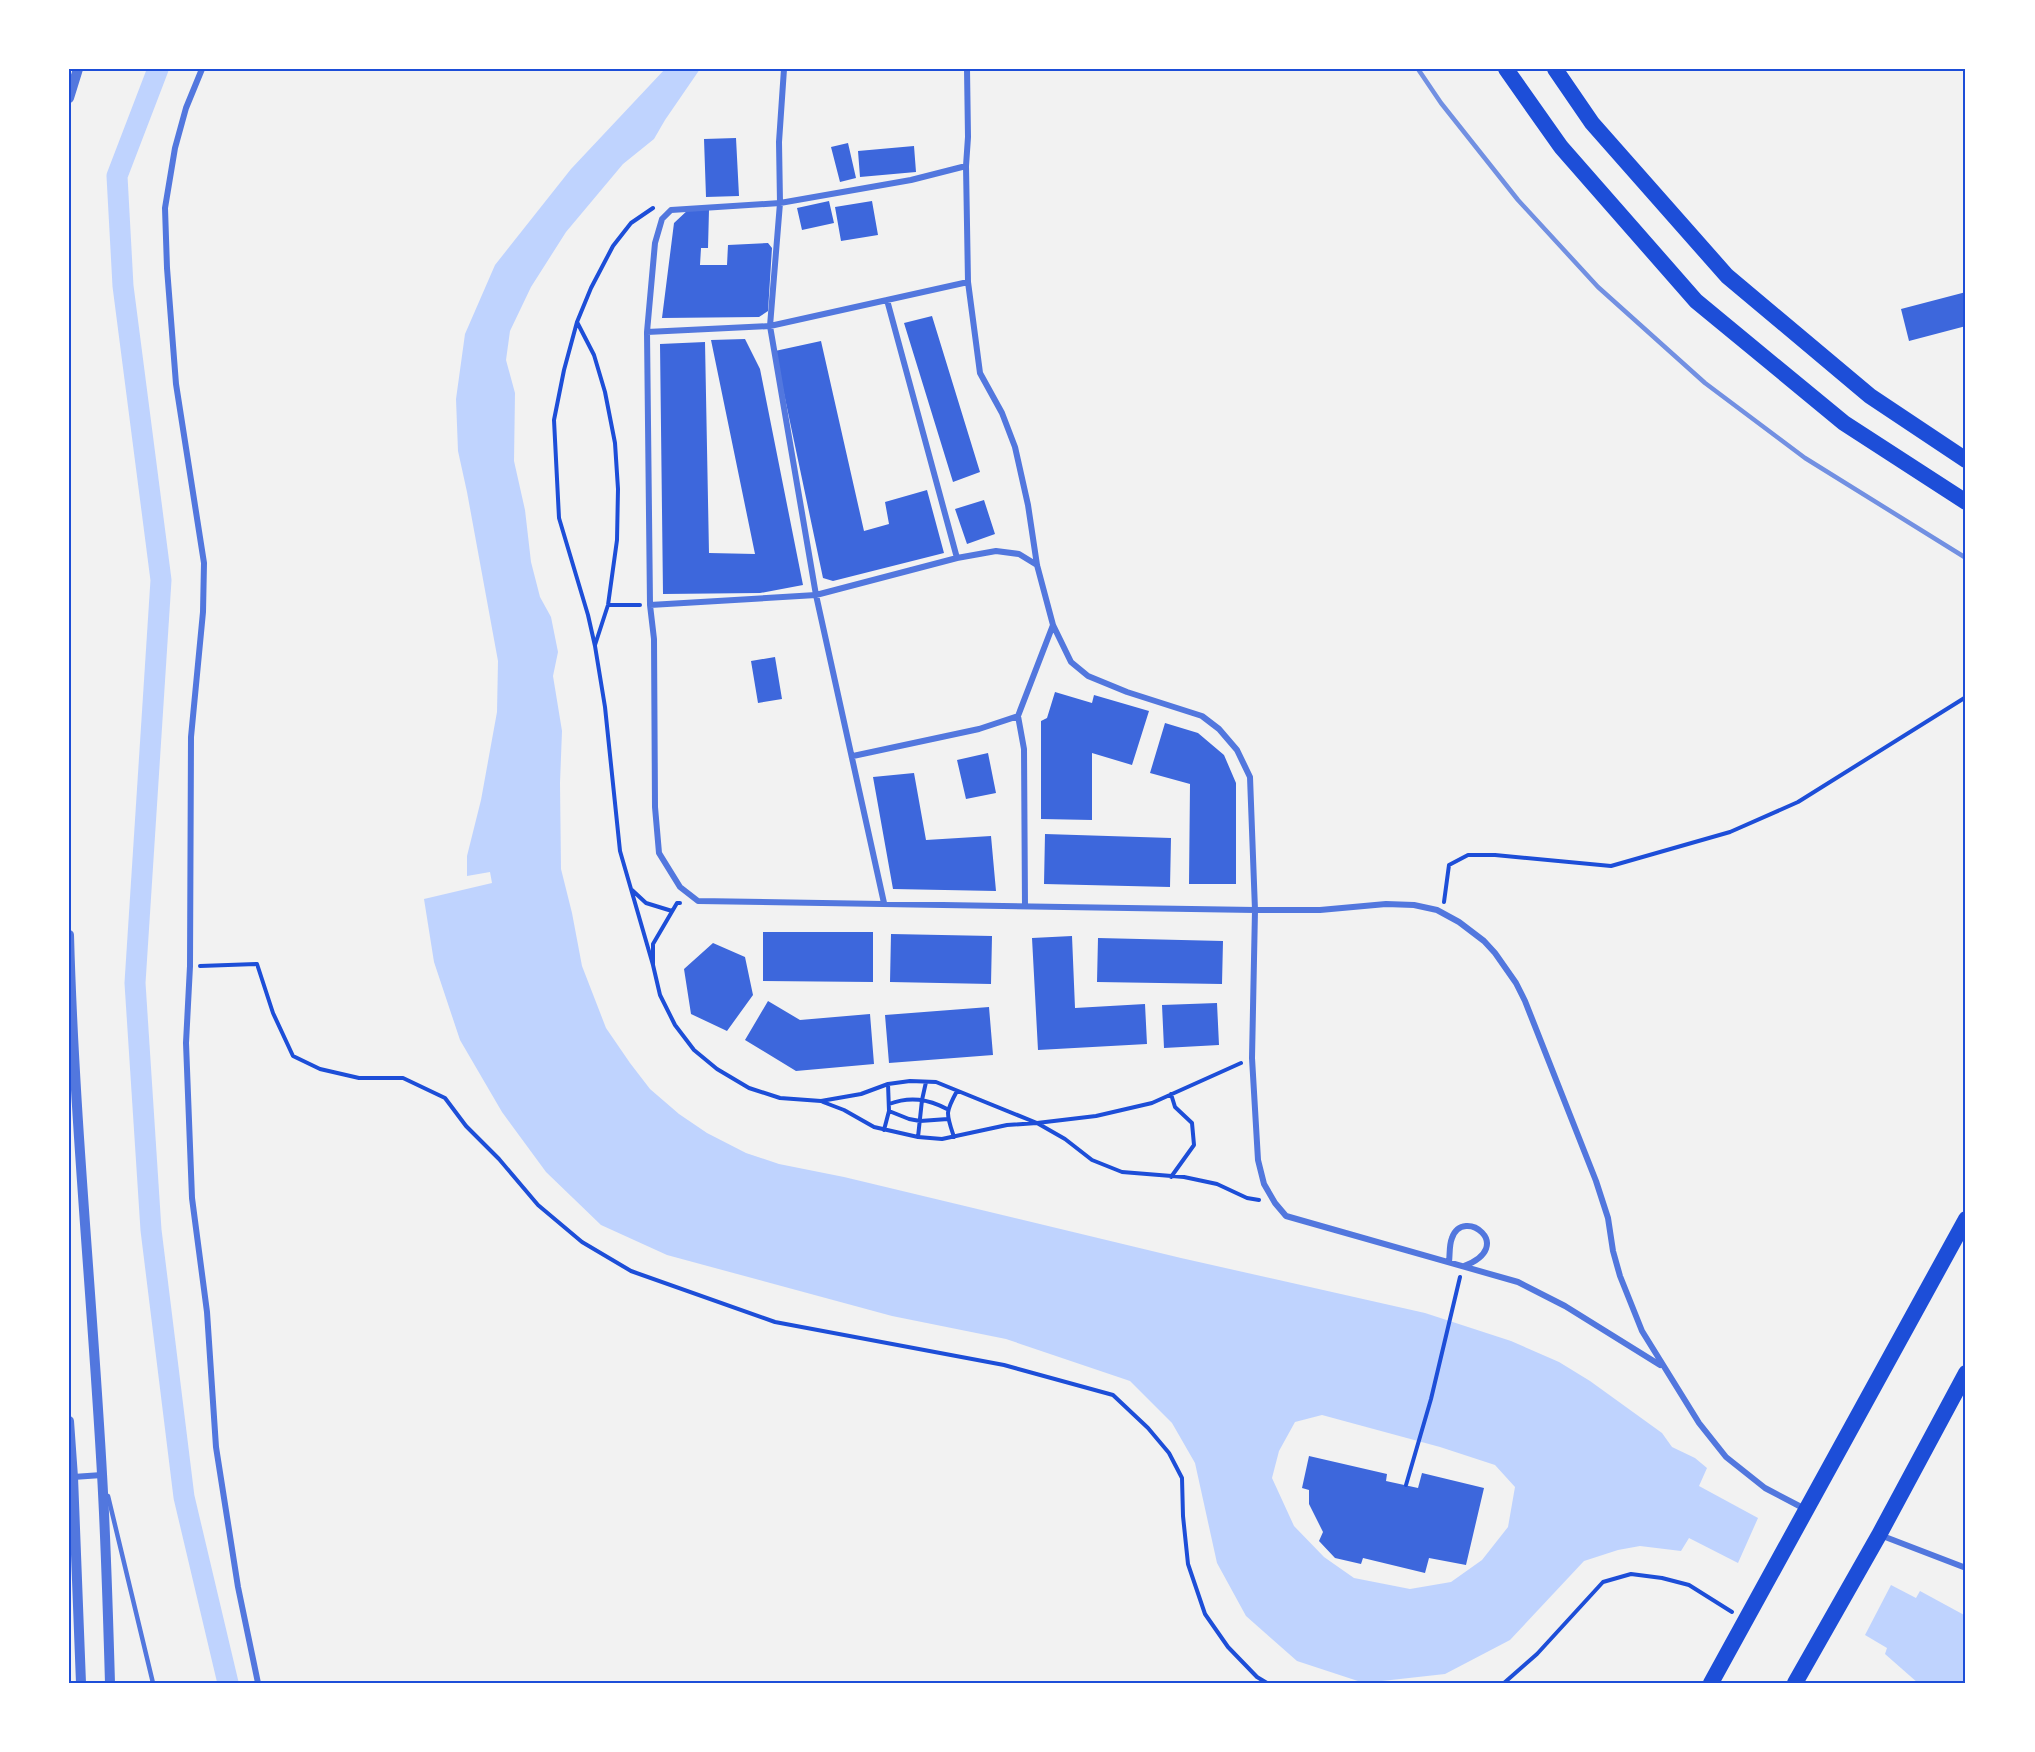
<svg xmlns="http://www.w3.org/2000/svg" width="2035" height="1752" viewBox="0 0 2035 1752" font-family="'Roboto Condensed',sans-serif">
	<rect width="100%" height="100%" fill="#f2f2f2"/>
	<path fill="#bfd3fe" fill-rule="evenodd" d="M665,69H700L665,120L654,139L623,164L566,232L531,287L510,331L506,360L515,393L514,461L525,510L531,562L540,597L551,617L558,652L553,676L562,731L560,783L561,869L572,913L582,966L606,1028L630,1063L650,1089L679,1114L707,1133L746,1153L779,1164L844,1177L1181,1258L1425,1313L1511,1341L1559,1362L1590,1381L1662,1433L1672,1447L1695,1458L1707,1468L1699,1486L1758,1518L1738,1563L1689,1538L1681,1551L1640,1546L1618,1550L1584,1561L1510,1640L1445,1674L1364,1683L1297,1661L1246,1616L1217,1563L1195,1463L1172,1423L1130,1381L1006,1339L892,1316L667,1255L601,1225L546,1172L502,1112L460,1040L434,962L424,899L492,883L490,872L467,876V856L481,800L497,712L498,661L467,492L458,451L456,399L465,334L495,265L571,169ZM1322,1415L1440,1447L1495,1465L1515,1487L1508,1527L1482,1560L1451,1582L1410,1589L1354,1578L1324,1557L1294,1526L1272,1478L1279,1451L1295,1422Z
		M1891,1585L1916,1598L1920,1591L1966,1616V1683H1918L1885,1654L1887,1648L1865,1635Z"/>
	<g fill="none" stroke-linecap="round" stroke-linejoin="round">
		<path stroke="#bfd3fe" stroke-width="21" d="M158,69L117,176L123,286L161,580L135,983L151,1230L184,1497L228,1683"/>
	</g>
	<path fill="#3d67dc" d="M736,138L739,196L706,197L704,139Z
		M848,143L856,178L840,182L831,147Z
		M914,146L916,172L860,177L858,151Z
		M829,201L834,223L802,230L797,208Z
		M872,201L878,235L841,241L835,207Z
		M689,209L709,210L708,248H701L700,265H727L728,245L768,243L772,248L768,311L759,317L662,318L674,223Z
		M1966,292V326L1909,341L1901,309Z
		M932,316L980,472L953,482L904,323Z
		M745,339L760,369L803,585L760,593L663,594L660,344L705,342L709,553L755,554L711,340Z
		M821,341L864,531L889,524L885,502L927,490L944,553L833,581L823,578L775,351Z
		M984,500L995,534L967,544L955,509Z
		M775,657L782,699L758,703L751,661Z
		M1055,692L1092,703L1094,695L1149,711L1132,765L1092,753V820L1041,819V721L1047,718Z
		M1165,723L1198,733L1224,755L1236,783V884H1189L1190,784L1150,773Z
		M988,753L996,793L966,799L957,760Z
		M914,773L926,840L991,836L996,891L893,889L873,777Z
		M1045,834L1171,838L1170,887L1044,884Z
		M763,932H873V982L763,981Z
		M891,934L992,936L991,984L890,982Z
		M1072,936L1075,1008L1145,1004L1147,1044L1038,1050L1032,938Z
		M1098,938L1223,941L1222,984L1097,982Z
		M713,943L745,957L753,995L727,1031L691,1014L684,969Z
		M768,1001L800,1020L870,1014L874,1064L796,1071L745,1040Z
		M1217,1003L1219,1045L1164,1048L1162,1005Z
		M989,1007L993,1055L889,1063L885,1015Z
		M1309,1456L1387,1474L1386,1481L1418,1488L1422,1473L1484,1488L1466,1565L1429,1558L1425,1573L1363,1558L1361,1564L1335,1558L1319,1541L1323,1532L1309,1504V1490L1302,1488Z"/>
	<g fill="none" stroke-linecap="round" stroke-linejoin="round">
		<path stroke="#1d4ed8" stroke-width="4" d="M653,208L631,223L613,246L591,288L577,322L564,370L554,420L559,518L588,615L595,646L605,707L620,851L653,965
			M577,322L594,355L605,392L615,443L618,489L617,540L608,605L595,645
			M608,605H640
			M632,890L646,903L672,911
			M1444,902L1449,865L1468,855H1495L1611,866L1730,832L1798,802L1966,697
			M680,903H677L653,944V965L660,995L675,1025L694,1050L717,1069L749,1088L780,1098L821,1101L861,1094L888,1084L910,1081L936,1082L1037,1123L1096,1116L1152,1103L1241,1063
			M200,966L257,964L273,1013L293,1056L320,1069L359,1078H403L445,1098L466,1126L499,1159L538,1205L582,1242L631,1271L775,1322L1004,1365L1113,1395L1148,1428L1169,1453L1182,1478L1183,1516L1188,1564L1205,1614L1228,1647L1257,1677L1267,1683
			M823,1102L844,1110L874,1127L918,1137L942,1139L1007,1125L1037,1123L1065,1139L1092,1160L1122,1172L1184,1177L1217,1184L1247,1198L1259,1200
			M889,1104C910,1096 928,1099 947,1109
			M889,1111L909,1119L920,1121L948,1119
			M884,1130L889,1111L888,1084
			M918,1137L922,1100L926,1082
			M954,1137C946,1113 945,1113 957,1091
			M1171,1177L1194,1145L1192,1123L1175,1107L1171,1094
			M1406,1485L1431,1399L1460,1277
			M1504,1683L1537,1654L1603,1582L1631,1574L1662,1578L1689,1585L1732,1612"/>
		<path stroke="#5277de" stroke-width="4.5" d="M108,1496L153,1683"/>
		<path stroke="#5277de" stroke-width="6" d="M202,69L186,108L175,148L165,208L167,268L176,384L204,563L203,612L191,737L190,966L186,1043L192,1198L207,1312L216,1447L238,1587L258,1683
			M784,69L779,142L780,203L770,326L816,595L884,903
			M967,69L968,137L966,166L968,282L980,373L1002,413L1015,447L1028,505L1037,565L1053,625L1071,662L1088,676L1127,692L1202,716L1219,729L1237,750L1250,777L1255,910L1252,1058L1258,1160L1264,1184L1275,1203L1286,1216L1518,1282L1565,1306L1660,1365
			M966,166L911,180L780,203L671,210L662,219L655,243L647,332L650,605L654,639L655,807L659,853L680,887L698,901L1255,910H1320L1386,904L1414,905L1437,910L1459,922L1484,941L1495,953L1516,983L1525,1001L1596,1181L1608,1218L1613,1251L1620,1276L1642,1331L1699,1423L1726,1457L1765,1488L1805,1509
			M887,300L957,558
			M647,332L770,326L968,282
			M650,605L816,595L957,558L996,551L1019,554L1037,565
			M1018,716L1024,749L1025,906
			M853,756L979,729L1018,716L1053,625
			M1449,1262C1450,1254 1449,1245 1452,1238C1463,1206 1517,1246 1464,1266
			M73,1477L102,1475
			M1880,1535L1966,1568"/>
		<path stroke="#5277de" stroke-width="10" d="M69,98L78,69
			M69,935C74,1115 92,1295 102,1474C106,1544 108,1613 110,1683
			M69,1421L73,1477L81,1683"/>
		<path stroke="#1d4ed8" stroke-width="16" d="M1506,69L1561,147L1696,301L1844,423L1966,502
			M1555,69L1592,123L1727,276L1870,396L1966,460
			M1711,1683L1966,1219
			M1795,1683L1879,1535L1966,1373"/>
		<path stroke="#7290e2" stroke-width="4.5" d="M1418,69L1441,103L1518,200L1598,287L1705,383L1805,458L1966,558"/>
	</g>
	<rect width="2035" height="1752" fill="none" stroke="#ffffff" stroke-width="141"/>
	<rect x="70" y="70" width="1894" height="1612" fill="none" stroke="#1d4ed8" stroke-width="2"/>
</svg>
